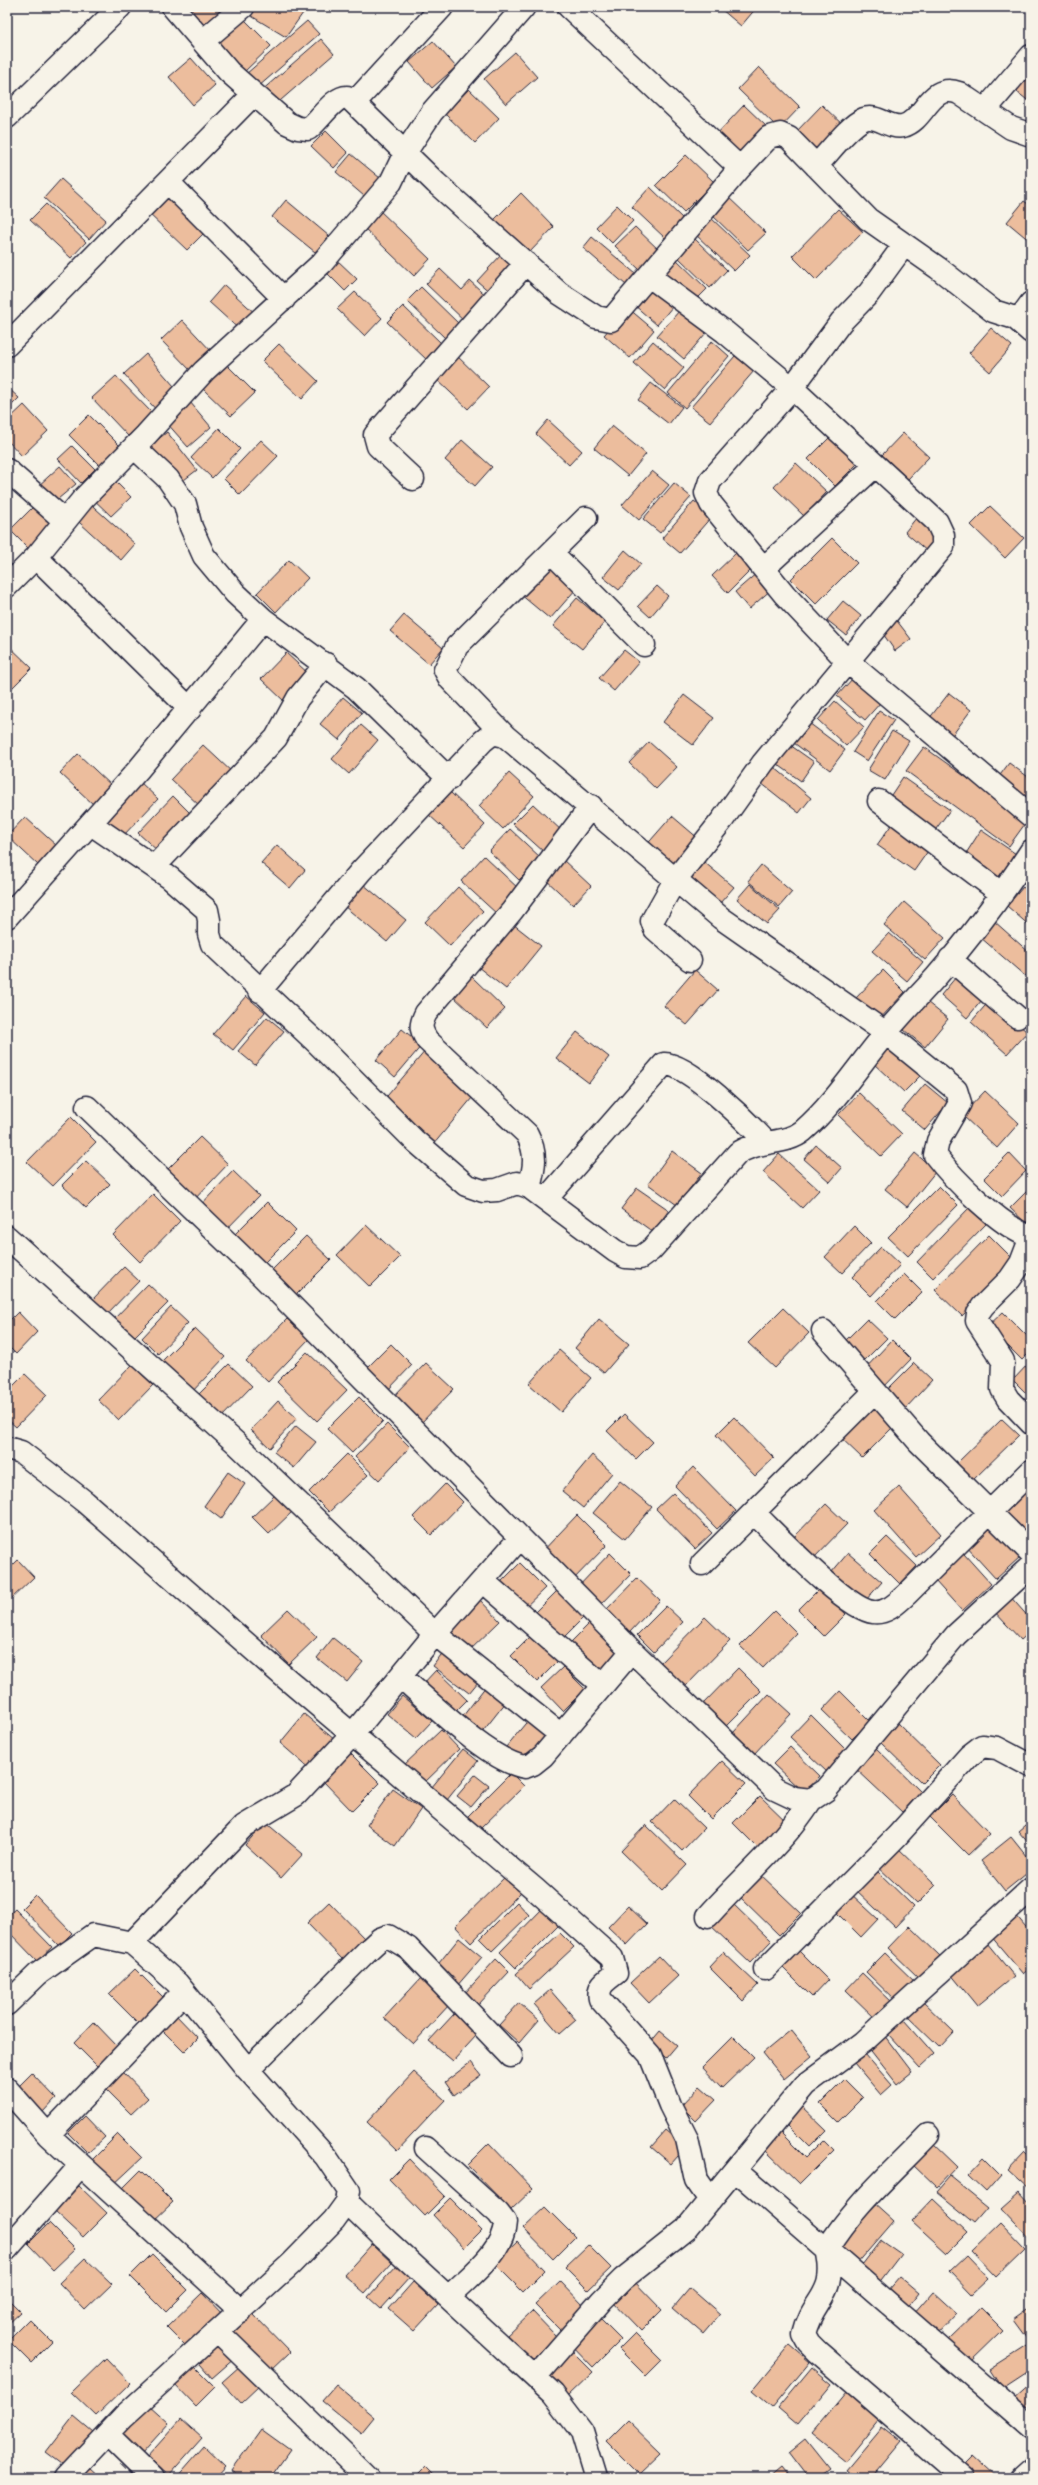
<svg xmlns="http://www.w3.org/2000/svg" width="1038" height="2485" viewBox="0 0 1038 2485" font-family="Kalam,sans-serif">
	<rect width="100%" height="100%" fill="#f7f3e8"/>
	<filter id="ink" filterUnits="userSpaceOnUse"><feTurbulence type="fractalNoise" baseFrequency=".025" numOctaves="2"/><feDisplacementMap in="SourceGraphic" scale="8" xChannelSelector="R" yChannelSelector="G"/><feConvolveMatrix kernelMatrix="1 2 1 2 8 2 1 2 1" color-interpolation-filters="sRGB"/></filter>
	<g filter="url(#ink)">
		<path fill="#ecbd9d" stroke="#22223b" d="M181,7H232L204,32Z
			M253,7H294L303,13L286,37L248,14Z
			M723,7H757L741,26L721,9Z
			M242,17L271,46L243,73L214,43Z
			M307,21L319,34L258,87L246,74Z
			M321,39L334,54L273,107L260,92Z
			M433,41L456,67L432,88L409,62Z
			M515,52L537,77L506,104L484,79Z
			M191,58L215,85L193,105L169,77Z
			M1031,63V103L1012,88Z
			M759,67L800,107L779,129L738,89Z
			M469,89L499,118L475,143L445,114Z
			M744,105L768,128L739,158L715,136Z
			M822,105L847,129L820,157L795,133Z
			M326,131L348,153L334,168L311,146Z
			M351,154L380,178L364,196L336,172Z
			M686,155L714,182L684,212L656,185Z
			M61,179L106,220L89,239L44,198Z
			M650,187L683,219L665,238L632,207Z
			M521,193L554,227L528,254L494,220Z
			M166,194L205,232L187,250L147,212Z
			M727,196L766,233L748,250L710,213Z
			M286,200L329,236L315,252L272,217Z
			M1024,201L1031,206V242L1007,222Z
			M46,204L86,242L71,258L30,220Z
			M617,205L633,221L612,243L596,227Z
			M378,209L430,259L414,276L362,226Z
			M838,209L863,232L816,280L792,256Z
			M710,217L750,255L734,271L694,233Z
			M635,227L660,251L641,271L615,246Z
			M592,237L636,274L626,285L583,248Z
			M695,239L727,270L710,288L678,257Z
			M501,255L514,267L491,293L477,281Z
			M675,258L707,289L693,303L660,274Z
			M336,259L357,279L345,291L325,271Z
			M440,269L462,290L470,281L490,299L467,323L426,284Z
			M224,285L257,315L242,332L209,302Z
			M648,285L673,306L657,325L633,304Z
			M421,287L460,325L446,339L407,301Z
			M355,292L382,318L365,336L337,309Z
			M403,306L442,344L427,360L387,322Z
			M628,308L654,330L630,358L604,335Z
			M680,310L706,333L684,359L657,336Z
			M182,320L213,353L192,372L161,340Z
			M991,328L1012,346L990,372L969,353Z
			M653,341L684,368L665,390L634,363Z
			M712,341L729,356L685,408L668,393Z
			M279,344L318,381L302,399L262,361Z
			M454,353L489,387L468,409L432,375Z
			M146,354L181,394L159,413L124,374Z
			M735,356L754,371L710,422L691,407Z
			M227,365L255,393L231,416L203,389Z
			M116,376L152,413L128,436L92,398Z
			M651,383L682,407L669,424L638,400Z
			M7,387L19,398L7,410Z
			M190,402L211,427L188,447L166,422Z
			M24,405L48,431L22,456L7,440V421Z
			M89,415L121,447L101,467L69,435Z
			M548,420L582,451L569,465L536,434Z
			M612,426L646,454L628,476L594,448Z
			M219,428L240,449L212,478L191,458Z
			M167,432L197,470L180,483L150,446Z
			M834,433L861,460L835,486L808,459Z
			M903,433L929,457L908,479L882,455Z
			M261,440L278,456L240,495L224,479Z
			M462,440L492,467L475,486L445,460Z
			M72,446L95,469L81,483L58,459Z
			M796,463L827,492L804,516L774,487Z
			M60,466L76,484L52,504L37,487Z
			M652,471L669,485L639,520L622,505Z
			M110,476L131,497L111,516L90,496Z
			M674,483L691,497L660,533L643,519Z
			M85,499L135,544L121,560L70,514Z
			M694,501L712,516L680,553L662,538Z
			M990,506L1024,538L1005,558L971,525Z
			M33,507L51,525L28,548L10,530Z
			M917,517L942,538L929,553L905,532Z
			M832,538L857,563L816,604L791,579Z
			M625,550L641,564L619,590L603,577Z
			M736,553L752,569L728,593L712,576Z
			M289,560L308,578L276,612L257,593Z
			M546,563L576,589L550,619L520,594Z
			M758,572L772,589L749,609L735,592Z
			M657,586L668,596L650,617L638,606Z
			M577,598L605,622L582,649L553,626Z
			M843,601L861,616L846,635L827,620Z
			M404,615L443,648L429,664L390,631Z
			M894,617L911,639L895,651L879,628Z
			M7,644L32,668L8,692L7,691Z
			M624,650L639,662L614,691L599,678Z
			M286,653L310,675L285,702L261,679Z
			M853,678L881,702L865,720L837,696Z
			M949,693L971,710L948,741L925,724Z
			M684,695L714,718L693,745L663,722Z
			M343,697L362,713L339,740L320,724Z
			M835,701L864,727L846,746L818,720Z
			M879,711L894,720L867,761L853,752Z
			M809,723L845,750L830,770L794,743Z
			M361,725L378,740L349,774L332,759Z
			M892,731L909,741L885,780L868,770Z
			M649,742L677,767L656,789L629,763Z
			M203,745L233,773L201,807L171,779Z
			M790,745L814,762L801,781L777,764Z
			M924,747L1027,821L1009,846L906,771Z
			M78,754L112,786L94,805L60,773Z
			M1009,763L1031,779V809L995,782Z
			M774,767L811,798L799,813L761,783Z
			M509,773L534,796L503,829L479,806Z
			M903,777L950,810L933,833L887,801Z
			M139,781L158,799L122,837L103,819Z
			M450,792L485,825L464,847L429,815Z
			M173,796L194,817L160,853L138,833Z
			M533,804L563,832L544,852L513,824Z
			M672,816L699,839L670,872L643,849Z
			M25,817L57,846L38,865L7,836Z
			M892,824L928,851L914,871L877,845Z
			M510,829L541,858L519,880L489,851Z
			M981,830L1019,856L1002,883L965,855Z
			M277,845L305,870L290,888L261,863Z
			M484,856L520,890L497,914L461,881Z
			M698,857L734,887L713,911L678,880Z
			M562,859L591,886L573,905L544,878Z
			M761,865L792,892L779,907L748,881Z
			M363,884L406,920L387,942L344,906Z
			M750,884L780,910L767,924L737,899Z
			M458,887L483,911L450,946L425,922Z
			M1023,887L1031,894V927L1007,906Z
			M904,902L945,938L925,960L884,925Z
			M994,921L1031,954V970L1025,976L980,937Z
			M513,924L541,946L506,989L478,967Z
			M889,933L923,962L907,981L872,951Z
			M695,970L718,990L687,1025L664,1006Z
			M883,970L905,992L877,1022L854,1000Z
			M961,971L987,994L967,1018L941,995Z
			M472,977L505,1009L487,1028L453,996Z
			M246,996L265,1012L233,1050L213,1034Z
			M922,998L948,1019L925,1047L899,1026Z
			M991,999L1027,1032L1007,1054L971,1022Z
			M267,1017L284,1031L255,1065L238,1051Z
			M402,1029L422,1045L395,1077L376,1060Z
			M577,1032L609,1057L589,1083L556,1058Z
			M889,1046L920,1076L904,1092L873,1063Z
			M426,1050L477,1092L433,1145L382,1102Z
			M925,1084L948,1103L925,1130L902,1111Z
			M985,1091L1019,1123L997,1148L962,1115Z
			M859,1093L902,1134L881,1156L838,1115Z
			M71,1117L96,1142L53,1186L27,1162Z
			M200,1137L228,1164L192,1202L163,1174Z
			M816,1145L842,1168L830,1182L804,1159Z
			M672,1151L702,1173L677,1205L648,1184Z
			M915,1153L936,1171L907,1207L885,1189Z
			M1009,1153L1026,1171L1002,1196L984,1178Z
			M779,1154L819,1190L802,1208L763,1172Z
			M86,1161L110,1184L86,1208L62,1185Z
			M233,1171L259,1196L221,1235L196,1210Z
			M939,1186L958,1205L908,1256L888,1237Z
			M1031,1187V1226L1030,1227L1010,1208Z
			M637,1188L669,1210L653,1232L621,1209Z
			M153,1194L180,1221L140,1262L113,1235Z
			M267,1202L296,1231L261,1266L232,1237Z
			M969,1208L986,1224L933,1278L917,1262Z
			M366,1225L400,1257L370,1287L337,1255Z
			M854,1226L871,1243L842,1273L825,1257Z
			M989,1235L1015,1261L962,1316L935,1290Z
			M306,1236L331,1260L294,1297L269,1273Z
			M881,1247L900,1265L871,1296L852,1277Z
			M124,1267L139,1281L105,1316L91,1301Z
			M904,1274L922,1292L895,1319L877,1301Z
			M148,1284L168,1303L130,1341L111,1322Z
			M171,1307L188,1323L158,1354L142,1338Z
			M783,1308L809,1333L775,1368L748,1343Z
			M18,1312L37,1332L16,1354L7,1345V1323Z
			M1003,1312L1031,1340V1351L1022,1360L988,1326Z
			M287,1319L309,1339L268,1382L246,1361Z
			M599,1319L629,1344L604,1373L575,1348Z
			M867,1319L887,1338L860,1365L840,1346Z
			M195,1328L225,1357L190,1394L159,1364Z
			M892,1340L911,1359L881,1390L862,1372Z
			M391,1344L412,1365L387,1391L365,1370Z
			M559,1350L591,1378L561,1412L529,1384Z
			M307,1352L347,1390L317,1421L277,1382Z
			M426,1363L454,1389L418,1426L391,1399Z
			M914,1363L932,1380L905,1409L886,1391Z
			M229,1364L252,1386L218,1421L195,1398Z
			M1028,1364L1031,1367V1398L1013,1380Z
			M132,1365L153,1385L119,1420L98,1400Z
			M25,1374L47,1395L16,1427L7,1419V1392Z
			M359,1397L383,1421L352,1453L327,1429Z
			M278,1401L297,1418L270,1448L251,1430Z
			M869,1403L894,1426L862,1458L838,1435Z
			M624,1414L653,1442L636,1459L607,1431Z
			M734,1417L774,1458L755,1476L716,1435Z
			M1002,1419L1019,1435L972,1481L956,1464Z
			M387,1424L410,1447L379,1480L355,1457Z
			M296,1426L316,1442L294,1468L274,1452Z
			M347,1454L368,1475L329,1512L309,1492Z
			M592,1455L612,1473L583,1508L562,1491Z
			M693,1467L736,1511L717,1529L675,1486Z
			M228,1472L245,1484L221,1519L204,1506Z
			M620,1481L652,1507L625,1539L593,1513Z
			M445,1484L463,1502L431,1535L413,1517Z
			M1031,1484V1533L1025,1539L997,1510Z
			M899,1487L941,1534L916,1557L874,1510Z
			M673,1493L712,1533L695,1549L656,1509Z
			M275,1495L292,1512L269,1534L252,1517Z
			M826,1504L847,1524L811,1561L790,1541Z
			M577,1515L607,1545L568,1585L538,1556Z
			M990,1524L1020,1557L996,1579L965,1545Z
			M887,1537L917,1566L900,1584L870,1554Z
			M610,1553L631,1574L598,1608L577,1588Z
			M848,1553L882,1582L865,1601L831,1573Z
			M964,1554L991,1584L962,1611L935,1581Z
			M18,1560L34,1577L7,1603V1571Z
			M520,1563L545,1588L521,1611L497,1586Z
			M637,1578L660,1600L630,1632L607,1609Z
			M559,1589L585,1616L562,1639L536,1612Z
			M819,1589L846,1614L824,1636L798,1610Z
			M1008,1594L1031,1620V1631L1021,1640L992,1609Z
			M479,1599L500,1621L466,1654L445,1633Z
			M666,1606L683,1622L654,1652L637,1635Z
			M288,1609L317,1637L289,1664L261,1635Z
			M775,1611L797,1633L763,1668L740,1646Z
			M705,1617L730,1641L682,1690L657,1666Z
			M590,1623L620,1653L601,1673L571,1642Z
			M533,1634L559,1660L537,1682L511,1656Z
			M333,1638L363,1662L347,1682L317,1658Z
			M446,1648L483,1676L469,1693L433,1666Z
			M563,1667L585,1689L563,1711L541,1688Z
			M738,1668L761,1691L725,1727L702,1705Z
			M436,1670L467,1700L452,1715L422,1685Z
			M486,1686L506,1702L480,1735L460,1720Z
			M840,1691L870,1721L852,1739L822,1710Z
			M769,1694L791,1714L754,1754L733,1733Z
			M402,1696L432,1721L416,1738L387,1714Z
			M304,1714L335,1740L311,1770L280,1743Z
			M811,1715L848,1752L828,1773L790,1737Z
			M530,1718L554,1736L527,1763L506,1747Z
			M897,1723L940,1765L922,1783L879,1741Z
			M441,1730L459,1749L422,1785L403,1766Z
			M874,1746L921,1792L902,1812L854,1767Z
			M790,1747L820,1776L804,1793L773,1764Z
			M463,1749L478,1761L443,1805L427,1793Z
			M350,1753L380,1783L352,1811L322,1780Z
			M722,1761L746,1784L711,1819L688,1796Z
			M511,1773L524,1786L480,1829L467,1817Z
			M475,1775L489,1786L471,1807L457,1796Z
			M393,1789L421,1809L395,1846L367,1825Z
			M952,1795L990,1834L968,1855L930,1817Z
			M760,1796L790,1825L763,1853L733,1823Z
			M674,1799L704,1828L682,1851L652,1822Z
			M1031,1820V1846L1018,1831Z
			M265,1822L303,1854L281,1878L245,1845Z
			M646,1825L687,1865L662,1891L621,1851Z
			M1011,1837L1031,1862V1870L1005,1891L981,1861Z
			M893,1843L936,1885L917,1904L874,1863Z
			M875,1869L914,1907L895,1927L855,1889Z
			M760,1874L801,1913L779,1935L739,1896Z
			M507,1875L522,1891L471,1943L455,1926Z
			M849,1892L878,1919L861,1937L833,1909Z
			M35,1895L72,1933L59,1946L22,1908Z
			M730,1901L771,1941L750,1963L708,1923Z
			M329,1902L365,1939L343,1960L307,1923Z
			M517,1902L529,1915L492,1951L480,1939Z
			M546,1905L562,1922L516,1968L500,1952Z
			M628,1906L647,1924L627,1945L608,1927Z
			M15,1909L52,1947L37,1961L7,1930V1916Z
			M1015,1914L1031,1933V1967L1023,1974L990,1935Z
			M909,1926L941,1957L920,1979L888,1948Z
			M560,1933L574,1947L529,1989L516,1974Z
			M459,1938L482,1957L456,1987L435,1968Z
			M987,1943L1014,1976L977,2006L950,1973Z
			M798,1950L828,1980L812,1997L781,1966Z
			M723,1952L758,1985L743,2001L709,1967Z
			M885,1953L919,1986L900,2005L866,1972Z
			M659,1956L678,1976L649,2003L630,1983Z
			M496,1959L509,1972L478,2005L465,1993Z
			M135,1969L164,1998L138,2023L109,1994Z
			M862,1973L894,2004L877,2020L846,1990Z
			M421,1978L450,2004L413,2044L384,2018Z
			M550,1990L576,2020L560,2034L534,2004Z
			M920,1999L954,2032L940,2047L906,2014Z
			M519,2003L539,2020L519,2043L499,2025Z
			M175,2014L198,2038L184,2052L160,2028Z
			M454,2014L477,2035L453,2061L429,2041Z
			M904,2020L934,2054L919,2068L888,2034Z
			M94,2022L118,2047L98,2067L74,2043Z
			M791,2030L812,2056L784,2079L763,2053Z
			M660,2031L677,2045L666,2058L650,2043Z
			M884,2035L912,2072L897,2084L868,2047Z
			M733,2036L754,2057L722,2088L702,2067Z
			M865,2054L892,2085L881,2095L854,2063Z
			M471,2062L481,2075L454,2095L445,2082Z
			M123,2072L148,2098L131,2114L106,2089Z
			M414,2072L445,2100L397,2151L367,2122Z
			M32,2073L56,2098L42,2113L17,2088Z
			M845,2079L863,2097L838,2122L820,2104Z
			M700,2086L716,2100L696,2121L681,2106Z
			M799,2104L826,2130L809,2147L783,2121Z
			M85,2116L105,2137L88,2153L68,2133Z
			M666,2130L686,2147L671,2164L651,2147Z
			M781,2133L806,2158L824,2140L834,2150L800,2184L765,2150Z
			M118,2134L142,2158L112,2186L89,2163Z
			M931,2142L957,2167L937,2188L911,2163Z
			M489,2143L533,2189L511,2210L467,2165Z
			M1024,2153L1031,2160V2191L1008,2170Z
			M984,2158L1001,2175L986,2192L968,2175Z
			M409,2159L445,2196L425,2216L389,2179Z
			M141,2170L173,2202L150,2224L119,2192Z
			M950,2177L988,2208L975,2223L937,2192Z
			M79,2186L107,2213L83,2237L55,2211Z
			M1019,2192L1031,2205V2240L1001,2208Z
			M450,2198L482,2230L464,2248L433,2215Z
			M933,2199L968,2232L947,2253L912,2221Z
			M874,2203L894,2221L856,2265L836,2247Z
			M545,2207L575,2237L553,2259L523,2228Z
			M49,2223L75,2249L53,2270L28,2244Z
			M1000,2223L1025,2249L996,2277L971,2251Z
			M881,2240L901,2254L878,2284L859,2269Z
			M517,2241L545,2270L523,2292L494,2263Z
			M372,2244L392,2263L365,2293L344,2275Z
			M588,2245L611,2268L588,2290L565,2267Z
			M152,2254L188,2290L166,2312L130,2276Z
			M966,2256L988,2279L972,2294L950,2271Z
			M85,2258L112,2284L85,2310L59,2283Z
			M397,2265L410,2277L381,2309L368,2297Z
			M630,2277L662,2310L641,2331L609,2298Z
			M900,2277L919,2293L907,2308L887,2292Z
			M560,2281L585,2307L561,2331L535,2305Z
			M413,2282L438,2305L414,2331L389,2309Z
			M690,2288L720,2314L703,2334L673,2308Z
			M933,2291L957,2313L936,2335L913,2314Z
			M202,2293L226,2318L192,2352L167,2327Z
			M7,2298L21,2312L7,2325Z
			M1031,2306V2335L1028,2337L1014,2318Z
			M981,2308L1003,2330L968,2364L947,2341Z
			M532,2311L556,2336L529,2363L504,2338Z
			M595,2313L621,2339L593,2367L567,2340Z
			M253,2314L290,2352L269,2372L233,2333Z
			M29,2319L52,2342L31,2363L8,2340Z
			M635,2333L662,2360L646,2376L619,2349Z
			M217,2338L235,2358L212,2378L195,2358Z
			M1031,2342V2370L1002,2389L989,2369Z
			M790,2345L810,2362L772,2408L752,2391Z
			M572,2351L593,2372L568,2396L548,2375Z
			M106,2358L130,2383L96,2416L71,2392Z
			M191,2363L215,2387L196,2406L172,2381Z
			M241,2365L260,2385L241,2403L222,2382Z
			M812,2367L832,2384L798,2425L778,2408Z
			M1031,2383V2406L1020,2407L1013,2399Z
			M336,2385L374,2417L361,2433L322,2401Z
			M847,2392L879,2419L845,2461L812,2434Z
			M148,2404L169,2423L141,2454L120,2435Z
			M74,2416L93,2432L66,2467L46,2452Z
			M181,2419L202,2438L168,2476L147,2457Z
			M627,2420L661,2453L639,2474L606,2441Z
			M882,2427L901,2442L871,2478H857L846,2470Z
			M261,2429L290,2450L270,2478H241L231,2471Z
			M805,2439L829,2469L817,2478H809L789,2452Z
			M204,2446L225,2466L214,2478H176Z
			M973,2455L998,2478H967L958,2470Z
			M90,2467L102,2478H80Z
			M425,2467L436,2478H414Z
			M783,2468L791,2478H771Z"/>
		<g fill="none" stroke-linecap="round" stroke-linejoin="round">
			<defs>
				<path id="street" d="M173,7L229,72L287,123L298,128L308,129C319,121 335,95 348,97L436,183L559,293L596,317L611,320L740,168L769,137L780,134L789,138L868,219L938,268L993,311L1015,318L1023,314L1031,303
					M569,7L740,168
					M203,41L243,7
					M355,102L442,7
					M985,110L1031,56
					M7,117L120,7
					M816,166C829,153 848,126 864,119C877,114 889,129 903,126C926,120 929,82 959,93L1011,128L1031,135
					M168,182L284,299
					M904,245L869,293L841,322L792,388L710,481L706,493L711,504L785,595L847,661L1031,816
					M649,276L725,332L792,388L937,522L943,535V547L763,763L723,819L675,880L652,921L655,929L690,960
					M1015,318L1031,332
					M7,345L254,94
					M134,447L168,479L185,504L191,527L204,556L235,593L263,619L356,688L449,779
					M7,470L64,520
					M413,479L378,446L375,435L526,263
					M552,553L644,645
					M36,557L190,709
					M764,568L875,466
					M7,586L36,557L83,499L146,435L204,371L322,263L391,182L405,153L432,112L524,7
					M505,736L450,679L445,670L457,646L586,518
					M879,801L1002,894
					M91,824L170,878L207,910L209,920V934L212,944L316,1042L414,1140L466,1185L483,1191L497,1190L517,1183L529,1187L615,1251L626,1257L640,1258L651,1250L738,1153C760,1139 786,1145 803,1131C835,1103 858,1066 885,1034C901,1014 919,996 936,977C971,937 1002,895 1031,851
					M154,867L276,738L298,698L326,664
					M7,917L138,770L263,619
					M950,959L1017,1017
					M260,991L361,871L483,741L493,733L505,736L721,918L886,1033L956,1090L960,1103L938,1141L935,1155C954,1180 1001,1227 1031,1237
					M87,1107L262,1276L632,1651L775,1789L794,1798L811,1800L826,1790L956,1635L1031,1566
					M529,1187C535,1167 537,1153 527,1134L427,1040C420,1029 420,1025 426,1013L512,911L591,806
					M547,1198L664,1064C687,1062 749,1124 766,1142
					M7,1237L236,1443L435,1634L561,1735
					M1031,1237L1021,1263L1010,1279L983,1306L978,1313L977,1321L1003,1361L1002,1389L1008,1399L1031,1423
					M823,1331L919,1442L1031,1553
					M7,1448L21,1452L85,1502L288,1680L536,1890L612,1958L616,1973C606,1981 597,1985 600,1999L650,2055L670,2105L687,2139L696,2180L710,2200
					M754,1513C776,1534 847,1610 873,1612C887,1614 898,1602 907,1594L1031,1471
					M702,1564L874,1392
					M483,1581L602,1685
					M401,1677C430,1702 489,1761 525,1767L533,1764L543,1756L632,1651
					M708,1916C743,1877 783,1844 811,1800
					M132,1943L244,1826L296,1795L352,1735L435,1634L520,1538
					M765,1969L897,1836L969,1756L982,1746L997,1748L1031,1766
					M7,2004L38,1974L93,1935L132,1943L177,1983L248,2070L326,2157L349,2191L347,2202L334,2220L291,2264L123,2417L65,2478
					M248,2070L367,1951L380,1939L388,1936L408,1948L511,2056
					M7,2089L48,2135L241,2311
					M48,2135L184,1992
					M928,2135C894,2171 853,2206 827,2249C838,2297 813,2296 804,2334L809,2343L818,2352L964,2478
					M426,2148L498,2213L505,2222C504,2252 468,2277 449,2297
					M735,2170L1031,2427
					M347,2202L385,2239L553,2394L582,2432L596,2478
					M7,2249L81,2165
					M218,2332L368,2478
					M535,2377L602,2300L623,2279L686,2229L805,2085L863,2042L1031,1889
					M107,2434L152,2478
					M1021,2478L1031,2469"/>
			</defs>
			<use href="#street" stroke="#22223b" stroke-width="25"/>
			<use href="#street" stroke="#f7f3e8" stroke-width="22"/>
		</g>
	</g>
	<rect width="1038" height="2485" fill="none" stroke="#f7f3e8" stroke-width="24"/>
	<rect x="12" y="12" width="1014" height="2461" fill="none" stroke="#22223b" stroke-width="1.5" filter="url(#ink)"/>
</svg>
